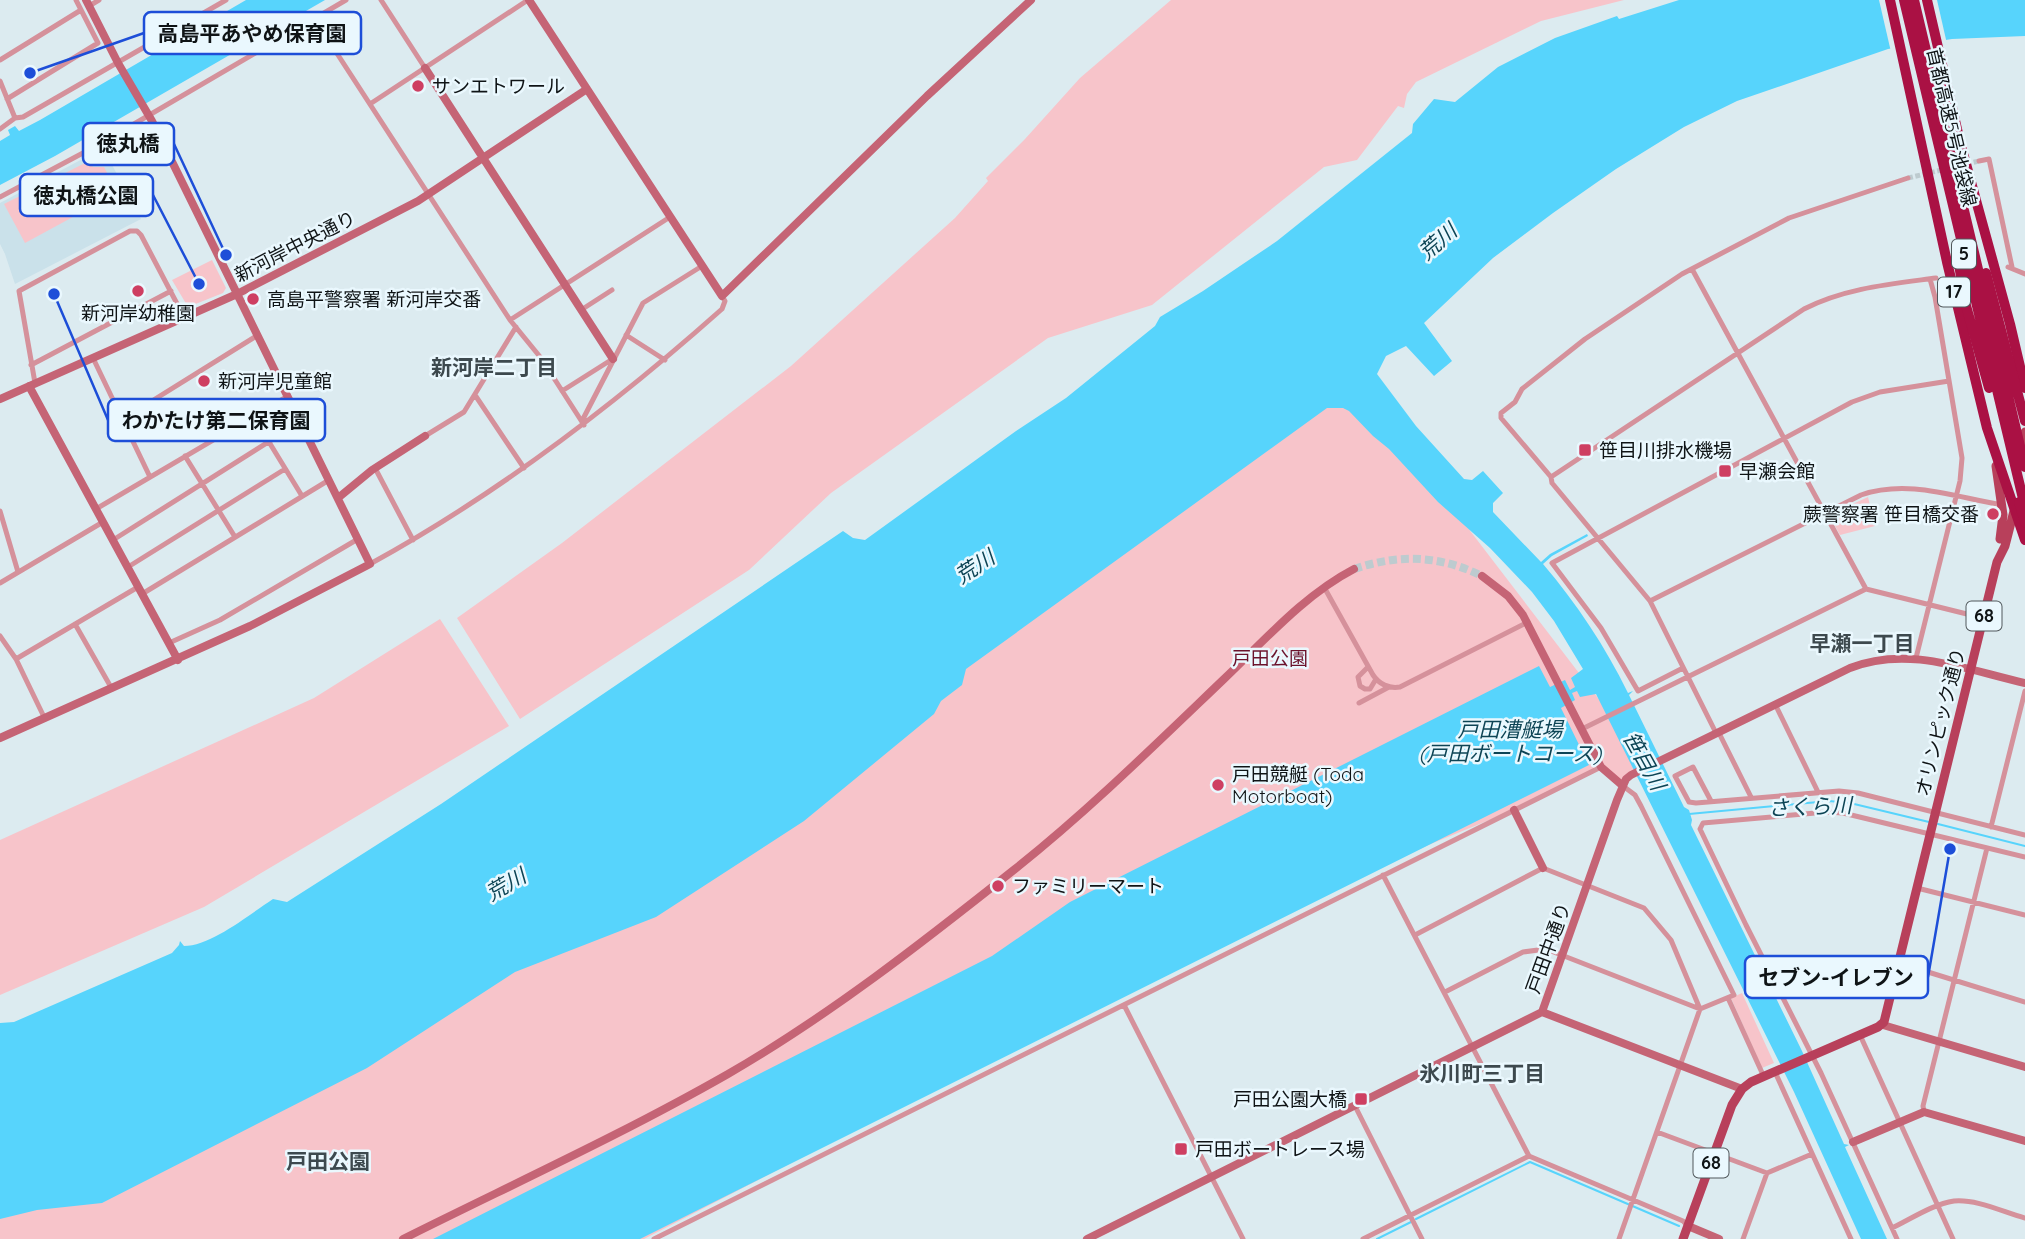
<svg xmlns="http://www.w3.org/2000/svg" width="2025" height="1239" viewBox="0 0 2025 1239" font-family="Quicksand,'Noto Sans JP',sans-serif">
	<rect width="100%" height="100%" fill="#dcebf0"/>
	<path fill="#cae1ea" d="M103,148L141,219L15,284L5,254L0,244V203Z"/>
	<path fill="#f7c4ca" d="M1171,0H1624L1541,21L1416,82L1407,94L1404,108L1398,106L1357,160L1324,167L1152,305L1048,338L831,493L749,570L520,719L457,618L562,543L791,366L955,218L988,181L986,178L1025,139L1080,78Z
		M89,161L93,167H104L111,180L94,190L98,197L95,205L25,243L4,204Z
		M212,260L226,288L223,293L188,307L172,280Z
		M1324,340L1595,694L1649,768L1631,775L1623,786L1601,767L1514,810L1433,843L1249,926L644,1239H0V1119Z
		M1868,497L1875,526L1840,535L1829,515Z
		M440,619L509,726L204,907L0,995V840L314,698Z
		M1742,993L1774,1063L1762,1068L1731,998Z"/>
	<path fill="#57d4fc" d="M246,0H325L55,156L0,185V141L10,135L8,130L15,126L19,131L40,120Z
		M1679,0H2025V36L1952,39L1888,49L1737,101L1684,127L1616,169L1553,213L1493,258L1424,323L1452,361L1434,376L1406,346L1386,356L1377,374L1416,426L1464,479L1472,480L1483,471L1503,493L1493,503V512L1541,562L1550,554L1587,534L1588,536L1552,556L1543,564C1577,604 1605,646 1628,693L1633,691L1629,695L1684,807L1689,810L1692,820L1691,825L1802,1051L1844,1144L1849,1145L1845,1147L1887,1239H1861L1794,1092L1596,694L1580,697L1577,691L1572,693L1575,700L1561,708L1589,765L640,1239H433L992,956L1070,902L1539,666L1550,687L1565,680L1570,690L1575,687L1571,678L1583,669L1554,621L1532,592L1490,548L1438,502L1389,449L1373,436L1349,411L1343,408H1327L966,669L962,685L941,701L934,714L804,821L656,917L515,972L367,1068L102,1203L37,1210L0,1219V1023L14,1022L172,953L179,945L180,941L184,946C211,946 250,914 273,899L287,902L441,804L843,531L853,538L865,540L1016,431L1066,398L1155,326L1160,317L1203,291L1277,241L1412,133L1413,124L1434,99L1455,102L1498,67L1555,38L1617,16L1619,19Z"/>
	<path fill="#dcebf0" d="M1879,0H1937L1947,44L1891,52Z"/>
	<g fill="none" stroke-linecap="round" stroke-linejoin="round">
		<path stroke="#57d4fc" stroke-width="2" d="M1689,814L1829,801L1850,803L1929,822
			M1938,824L2025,846
			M1416,1219L1530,1162L1679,1226
			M1377,1239L1411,1222"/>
		<path stroke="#bdcbcf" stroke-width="5" stroke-dasharray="5 2.5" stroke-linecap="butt" d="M1908,178L1979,161"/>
		<path stroke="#bdcbcf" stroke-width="8" stroke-dasharray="8 4" stroke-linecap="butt" d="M1354,569C1399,554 1439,555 1482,576"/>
		<path stroke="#d5919b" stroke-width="5" d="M381,0L425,68
			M89,6L99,0
			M314,18L510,320L541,358L584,425
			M0,60L81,10
			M0,81L15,118
			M7,99L98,43L76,0
			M370,104L528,0
			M0,129L15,118L23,117L226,0
			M1979,161L1989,159L2012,267
			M0,197L98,145L346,0
			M2008,267L2025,274
			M1692,269L1866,589
			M581,310L612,290
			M510,320L670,217
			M626,335L665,360
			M93,358L150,477
			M31,365L171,291
			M35,383L19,291L130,231H137L141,235L184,317
			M562,391L611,360
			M475,395L524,468
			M123,419L258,335
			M584,425V417L643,303L702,266
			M425,436L464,412L516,327
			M269,442L302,496
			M185,456L235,537
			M375,468L413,540
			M1551,477L1804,309C1845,288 1891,284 1936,278
			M96,509L288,396
			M0,511L18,572
			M113,540L300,422
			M370,564C498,494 613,406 722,309L725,301L722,296
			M128,567L285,469
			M0,583L103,522
			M1324,587L1373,675C1379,684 1389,689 1400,687L1528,622
			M142,594L329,480
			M1650,601L1861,495C1908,479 1954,497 2002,505
			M75,624L112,689
			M0,636L16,659L45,719
			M169,643L220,620L358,539
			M1916,658L1960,481L1962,458L1935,297L1930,279
			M16,659L138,587
			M1368,667L1358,677L1360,686L1365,689H1370L1376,679
			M1683,668L1638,691L1601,628L1552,563L1852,402L1880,392L1949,381
			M1359,703L1389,687
			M1775,704L1818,792
			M1582,729L1866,589L1983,618
			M1751,797L1720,735L1716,733L1650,601L1552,483L1551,477L1501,418V413L1515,402L1522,389L1585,339L1682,274L1789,218L1908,178
			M1711,801L1693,767L1675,776L1689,802L1696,803L1839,791L1858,793L2025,835
			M1991,827L2025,691
			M1383,875L1529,1156L1683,1221L1688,1226
			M1917,888L2025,915
			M1415,935L1543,868L1644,908L1671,940L1700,1009L1619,1239
			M1899,963L2025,1002
			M1445,992L1523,952L1546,949L1700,1009L1734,995L1641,806L1635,795L1623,786
			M1728,998L1764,1077
			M1124,1005L1243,1239
			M1860,1035L1953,1239
			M1775,1072L1851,1239
			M1355,1106L1422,1239
			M1924,1112L1923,1106L1987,848
			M1657,1132L1767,1173L1812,1154
			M1892,1228C1911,1219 1933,1204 1954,1201C1977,1199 2003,1212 2025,1218
			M654,1239L1601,767
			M1363,1239L1529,1156
			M1743,1239L1767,1173
			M1897,1239L1821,1073L1746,925L1700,829L1703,823L1827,812L1843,813L2025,857"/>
		<path stroke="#c56475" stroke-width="8" d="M529,0L722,296L927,96L1031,0
			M425,68L613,359
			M29,386L178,660
			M0,399L237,294L418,201L587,89
			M338,498L372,470L425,436
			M1482,576L1508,596L1523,615L1601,767L1623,786
			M0,738L250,626L370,564L152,121L118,63L86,0
			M1514,810L1543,868
			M1542,1012L1742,1089
			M1883,1025L2025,1067
			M1853,1142L1924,1112L2025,1141
			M1688,1226L1719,1239
			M403,1239C511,1185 623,1134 728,1074C830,1015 923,942 1015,869C1089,810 1156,744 1224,679C1264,641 1304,595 1354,569
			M1087,1239L1542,1012L1617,800L1626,779L1631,775L1850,668C1908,645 1967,670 2025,683"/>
		<path stroke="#b8405b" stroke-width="9" d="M2024,451L2025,432
			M1996,466L2003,515L2000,539
			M1683,1239L1732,1105L1742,1089L1751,1082L1878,1027L1884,1022L1997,562L2005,546L2015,507"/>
		<path stroke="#a14" stroke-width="10" d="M1890,0L1947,262L1987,428L2025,540
			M1927,0L1960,142L2010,324L2025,388"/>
		<path stroke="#a14" stroke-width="10" d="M1904,0L2025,507
			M1914,0L2025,467
			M1958,258L1965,302L1989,388
			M1986,273L2025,421
			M2019,502L2025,523"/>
	</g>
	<g fill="#ce3f62" stroke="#eaf8fe" stroke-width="2.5">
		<circle cx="418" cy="86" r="7"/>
		<circle cx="138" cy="291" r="7"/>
		<circle cx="253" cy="299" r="7"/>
		<circle cx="204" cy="381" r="7"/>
		<rect x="1578" y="443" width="14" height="14" rx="3.5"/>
		<rect x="1718" y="464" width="14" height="14" rx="3.5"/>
		<circle cx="1993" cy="514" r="7"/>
		<circle cx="1218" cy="785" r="7"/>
		<circle cx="998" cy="886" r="7"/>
		<rect x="1354" y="1092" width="14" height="14" rx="3.5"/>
		<rect x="1174" y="1142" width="14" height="14" rx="3.5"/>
	</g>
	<g text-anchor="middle" stroke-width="5" stroke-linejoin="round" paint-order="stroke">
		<g fill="#eaf8fe" stroke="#51585c" stroke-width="2">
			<rect x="1952" y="239.5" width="24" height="29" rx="5"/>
			<rect x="1938" y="277.5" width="32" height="29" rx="5"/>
			<rect x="1966.5" y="601.5" width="35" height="29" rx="5"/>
			<rect x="1693.5" y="1148.5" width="35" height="29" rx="5"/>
		</g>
		<g font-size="18" font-weight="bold" fill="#0f1416">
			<text x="1964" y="260">5</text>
			<text x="1954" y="298">17</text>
			<text x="1984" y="622">68</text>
			<text x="1711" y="1169">68</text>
		</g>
		<g font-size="19" fill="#0f1416" stroke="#eaf8fe" text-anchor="start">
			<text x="432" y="93">サンエトワール</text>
			<text x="267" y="306">高島平警察署 新河岸交番</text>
			<text x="138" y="320" text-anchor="middle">新河岸幼稚園</text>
			<text x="218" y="388">新河岸児童館</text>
			<text x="1599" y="457">笹目川排水機場</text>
			<text x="1739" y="478">早瀬会館</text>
			<text x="1979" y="521" text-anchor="end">蕨警察署 笹目橋交番</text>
			<text x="1232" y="781">戸田競艇 (Toda<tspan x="1232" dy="22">Motorboat)</tspan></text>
			<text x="1012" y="893">ファミリーマート</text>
			<text x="1347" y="1106" text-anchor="end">戸田公園大橋</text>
			<text x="1195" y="1156">戸田ボートレース場</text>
		</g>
		<g font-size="19" fill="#0f1416" stroke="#eaf8fe">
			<text transform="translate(1952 127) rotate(77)" y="7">首都高速5号池袋線</text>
			<text transform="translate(295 246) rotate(-27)" y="7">新河岸中央通り</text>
			<text transform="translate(1940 722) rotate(-76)" y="7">オリンピック通り</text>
			<text transform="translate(1548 948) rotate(-70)" y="7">戸田中通り</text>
		</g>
		<g font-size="19" fill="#6b122b" stroke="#eaf8fe">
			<text x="1270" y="665">戸田公園</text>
		</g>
		<g font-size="21" font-style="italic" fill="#0d4455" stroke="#eaf8fe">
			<text transform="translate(1438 242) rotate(-41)" y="7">荒川</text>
			<text transform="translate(975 567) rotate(-33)" y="7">荒川</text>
			<text x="1510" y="737">戸田漕艇場<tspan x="1510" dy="24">(戸田ボートコース)</tspan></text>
			<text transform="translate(1644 761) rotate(61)" y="7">笹目川</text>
			<text transform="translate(1810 807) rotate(-2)" y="7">さくら川</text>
			<text transform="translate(506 885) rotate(-30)" y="7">荒川</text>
		</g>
		<g font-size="21" font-weight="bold" fill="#3d494e" stroke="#eaf8fe">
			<text x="494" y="375">新河岸二丁目</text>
			<text x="1862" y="651">早瀬一丁目</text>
			<text x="1482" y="1081">氷川町三丁目</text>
			<text x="328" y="1169">戸田公園</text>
		</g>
	</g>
	<path fill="none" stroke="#1d4ed8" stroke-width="2.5" d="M30 73L144 33M226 255L174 144M199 284L153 195M54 294L108 420M1950 849L1928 977"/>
	<g fill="#1d4ed8" stroke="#eaf8fe" stroke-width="2.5">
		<circle cx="30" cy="73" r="7"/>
		<circle cx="226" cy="255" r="7"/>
		<circle cx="199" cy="284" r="7"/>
		<circle cx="54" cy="294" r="7"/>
		<circle cx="1950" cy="849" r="7"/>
	</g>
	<g fill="#eaf8fe" stroke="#1d4ed8" stroke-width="2.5">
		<rect x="144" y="12" width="217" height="42" rx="7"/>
		<rect x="83" y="123" width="91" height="42" rx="7"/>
		<rect x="20" y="174" width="133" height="42" rx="7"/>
		<rect x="108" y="399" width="217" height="42" rx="7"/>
		<rect x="1745" y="956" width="183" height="42" rx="7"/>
	</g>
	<g font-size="21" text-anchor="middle" font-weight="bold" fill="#0f1416">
		<text x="252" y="41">高島平あやめ保育園</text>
		<text x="128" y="151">徳丸橋</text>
		<text x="86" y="203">徳丸橋公園</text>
		<text x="216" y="428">わかたけ第二保育園</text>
		<text x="1836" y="985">セブン-イレブン</text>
	</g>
</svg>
